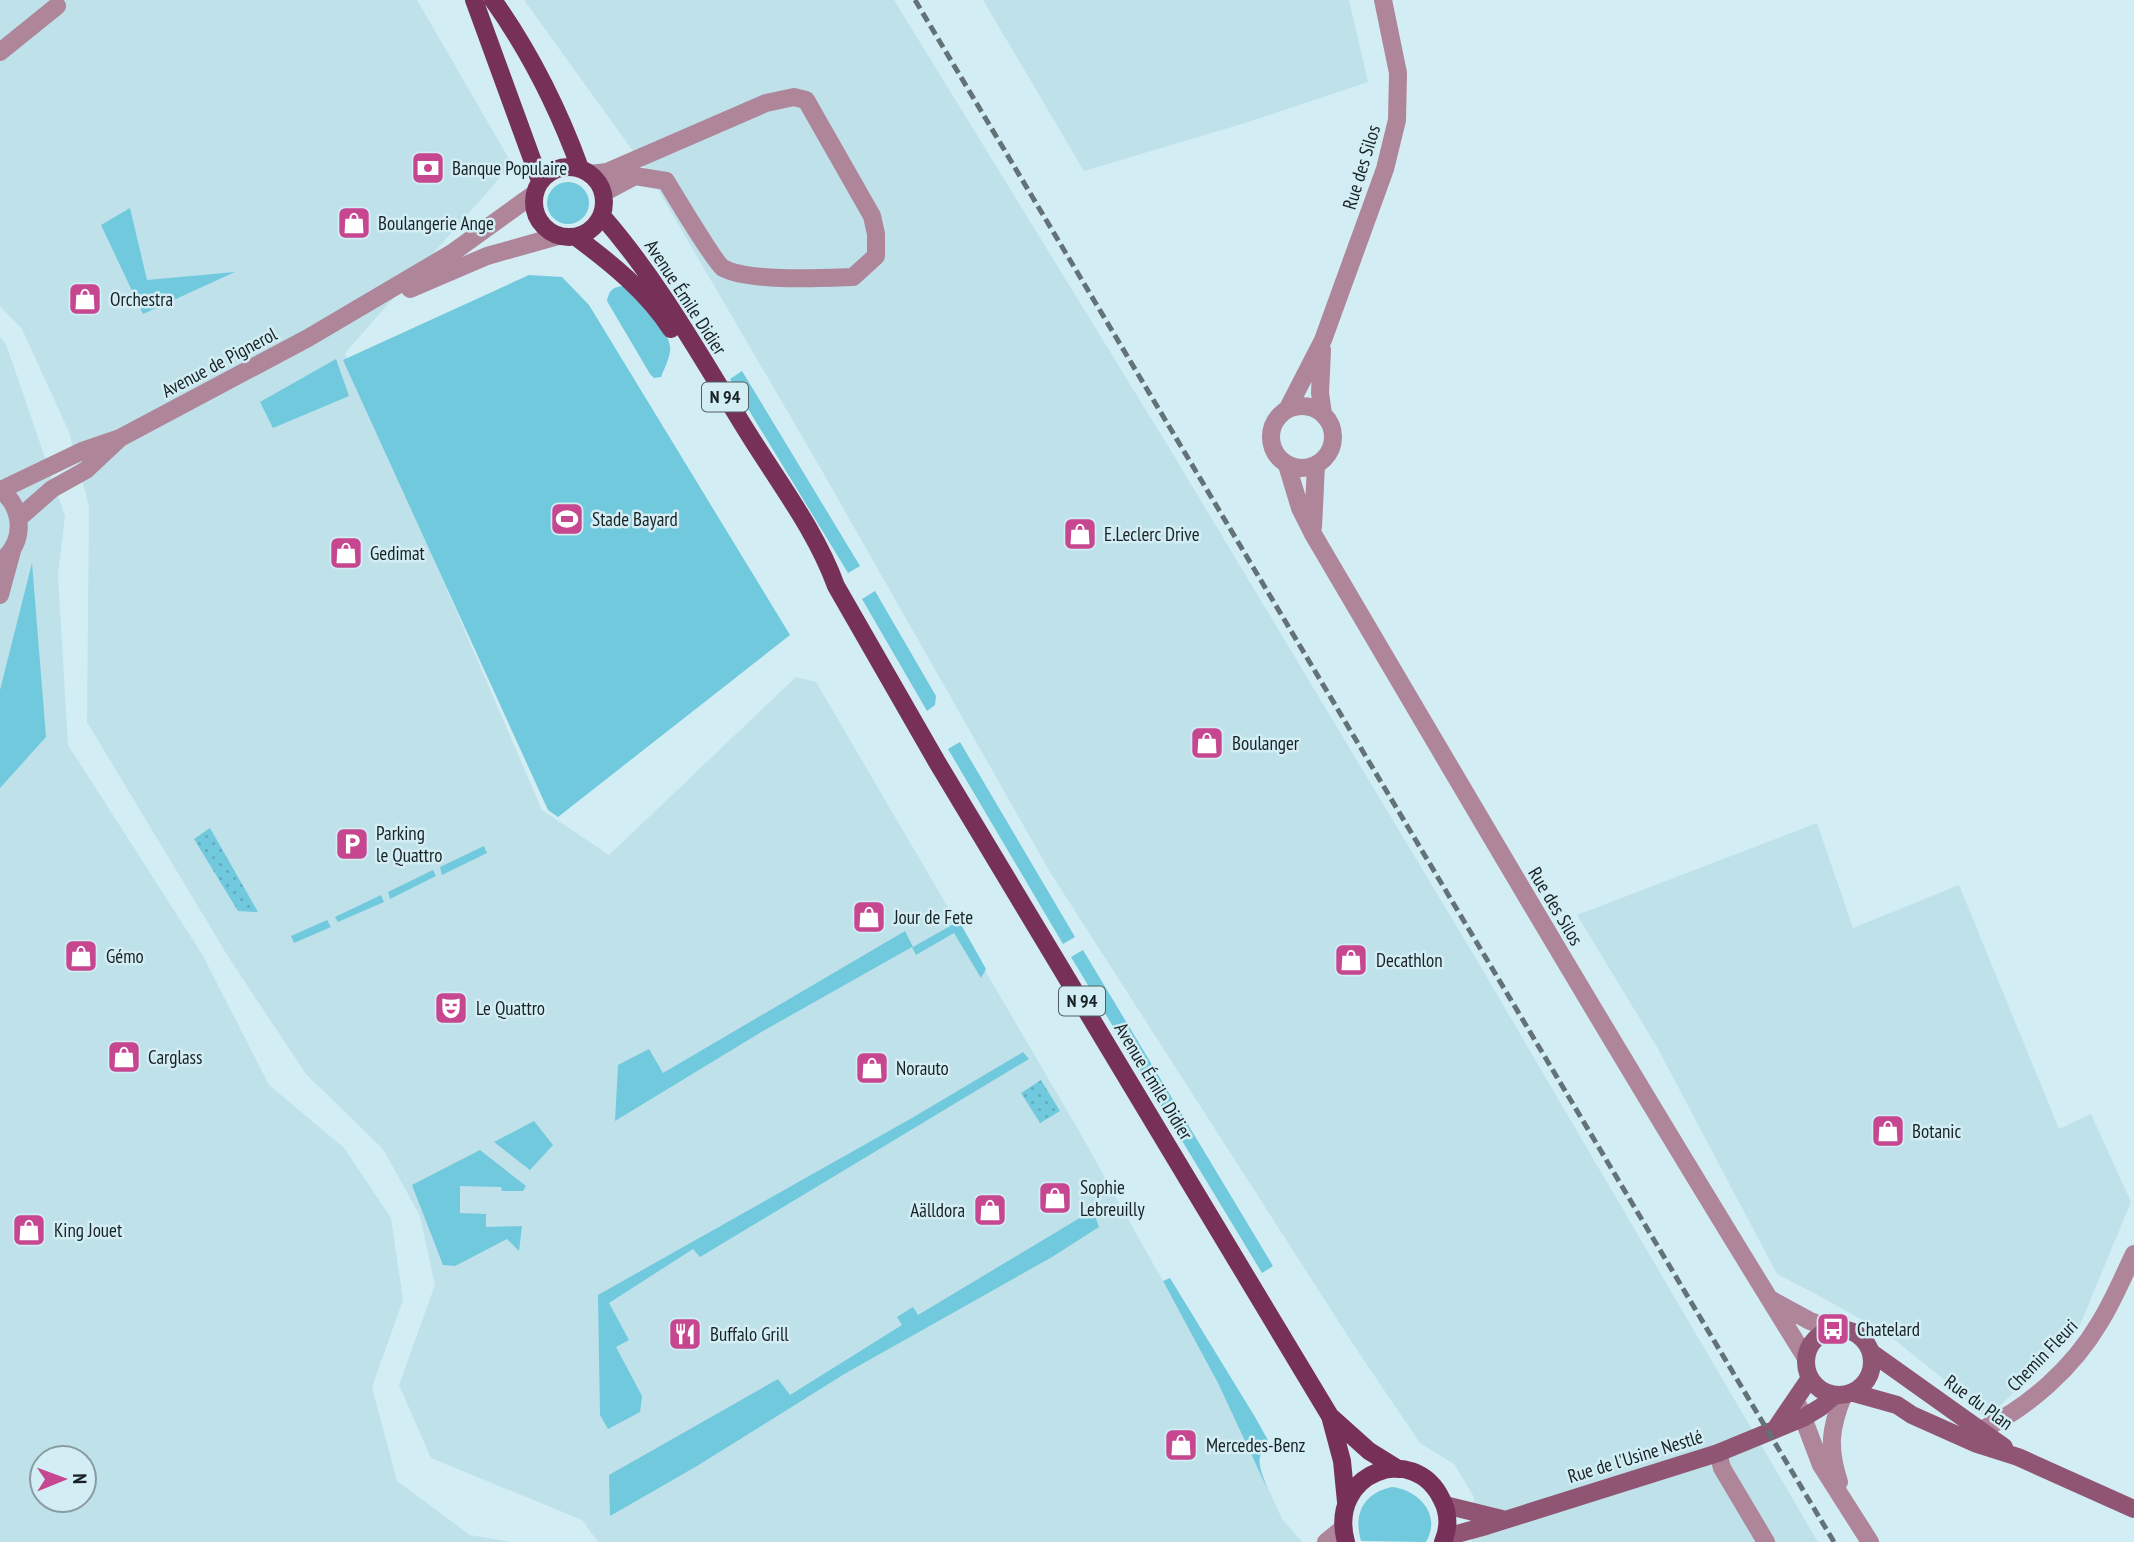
<svg xmlns="http://www.w3.org/2000/svg" width="2134" height="1542" viewBox="0 0 2134 1542" font-family="'PT Sans Narrow',sans-serif">
	<defs>
		<pattern id="garden-dots" width="8" height="8" patternUnits="userSpaceOnUse" patternTransform="scale(1.75)"><rect width="8" height="8" fill="#71c9dd"/><path d="M2 2h.1M6 6h.1" fill="none" stroke="#61acbe" stroke-width="1.8" stroke-linecap="round"/></pattern>
	</defs>
	<rect width="100%" height="100%" fill="#d3edf4"/>
	<path fill="#bfe1ea" fill-rule="evenodd" d="M0,0H417L512,164L345,353L542,810L609,855L796,677L816,682L1079,1131L1193,1335L1238,1421L1282,1519L1302,1542H598L582,1520L431,1458L399,1385L435,1285L420,1216L383,1149L306,1074L229,958L87,722L89,506L69,432L22,329L0,306Z
		M524,0H894L1168,446L1472,952L1818,1542H1472L1474,1497L1454,1464L1420,1443L1353,1344L1050,872L821,469L646,169Z
		M983,0H1349L1368,82L1245,123L1084,171Z
		M0,337L6,344L65,516L58,575L68,745L202,954L269,1085L344,1148L391,1218L403,1300L372,1387L397,1481L470,1535L512,1542H0ZM42,1458H84V1500H42Z
		M1817,823L1853,928L1959,885L2059,1129L2091,1114L2131,1202L2077,1332L1986,1419L1947,1382L1890,1336L1827,1300L1777,1274L1657,1047L1577,915Z"/>
	<path fill="#71c9dd" d="M547 203a21 21 0 1 1 42 0a21 21 0 1 1-42 0Z
		M130,208L147,280L235,272L143,314L101,225Z
		M529,275L562,277L589,305L790,635L558,817L548,810L343,360Z
		M623,286C638,297 673,332 670,351C669,360 664,369 661,377L654,378L650,374L607,301C609,290 613,287 623,286Z
		M336,359L349,396L273,428L260,402Z
		M742,371L860,566L848,573L730,379Z
		M32,563L46,737L0,788V690Z
		M875,591L936,696L935,705L927,711L862,599Z
		M960,742L1075,937L1063,944L948,749Z
		M484,846L487,853L442,875L440,867Z
		M433,870L436,876L390,899L388,892Z
		M381,895L384,902L338,922L335,917Z
		M327,920L331,927L294,943L291,936Z
		M959,921L986,969L981,978L954,933L916,955L912,947L763,1031L615,1121L618,1065L649,1049L663,1073L905,931L913,947Z
		M1083,950L1273,1266L1262,1273L1071,957Z
		M1023,1052L1029,1059L700,1257L693,1249L609,1303L629,1340L616,1347L642,1396L640,1412L608,1429L600,1415L598,1295L912,1118Z
		M534,1121L553,1145L530,1170L494,1142Z
		M480,1150L526,1186L523,1191H502L501,1187L460,1186V1213L486,1214V1227L522,1226L519,1251L507,1239L455,1266L443,1265L412,1185Z
		M1093,1210L1099,1227L1052,1257L846,1373L697,1466L610,1516L609,1475L778,1379L790,1395L902,1325L897,1317L913,1307L918,1315Z
		M1170,1278L1255,1417L1269,1442C1253,1458 1261,1469 1267,1488L1218,1383L1163,1281Z
		M1392,1487C1419,1490 1442,1515 1426,1542L1361,1541C1353,1513 1364,1493 1392,1487Z"/>
	<path fill="url(#garden-dots)" d="M210,828L258,912L238,911L194,839Z
		M1041,1080L1060,1111L1040,1123L1021,1093Z"/>
	<g fill="none" stroke-linecap="round" stroke-linejoin="round">
		<path stroke="#ae8599" stroke-width="18" d="M0,52L57,6
			M590,174L607,172L766,103L794,97L806,100L872,216L876,234V256L853,277C823,278 748,282 723,268C715,263 674,194 666,181L635,176L603,193
			M1799,1407L1821,1465L1870,1542
			M1981,1430C2029,1407 2073,1368 2100,1322C2113,1301 2123,1277 2134,1254
			M1718,1453L1722,1468L1766,1542
			M1839,1482C1828,1448 1830,1429 1843,1396
			M1326,1542L1342,1529"/>
		<path stroke="#ae8599" stroke-width="18" d="M410,289L487,256L558,236
			M1322,350L1320,393L1323,414
			M1271 437a31 31 0 1 1 62 0a31 31 0 1 1-62 0Z
			M1287,410L1323,340L1385,169L1397,120L1398,73L1383,0
			M1287,465L1300,508L1313,534C1475,810 1637,1086 1806,1358
			M0,489C24,509 26,542 0,562
			M1,490L82,451L120,438L308,338L452,253L534,194
			M19,518L52,489L86,470L118,440
			M1313,527L1316,465
			M0,595L12,551
			M1770,1299L1810,1321L1833,1329"/>
		<path stroke="#8f5573" stroke-width="18" d="M1806 1362a33 33 0 1 1 66 0a33 33 0 1 1-66 0Z
			M1872,1353L2004,1447
			M1854,1393L1897,1405L1912,1415L1977,1444L2018,1457L2134,1509
			M1776,1428L1810,1378
			M1445,1505L1502,1519
			M1446,1537L1486,1526L1718,1453L1803,1418L1821,1407L1834,1396"/>
		<path stroke="#773158" stroke-width="18" d="M474,0L540,181
			M493,0C530,52 558,108 580,168
			M534 202a35 35 0 1 1 70 0a35 35 0 1 1-70 0Z
			M602,216C659,281 702,359 748,433C779,483 816,531 836,586L937,762L1330,1416L1342,1461L1346,1502
			M576,237C611,263 647,292 671,329
			M1330,1416L1369,1451L1398,1469
			M1346,1542C1327,1473 1414,1440 1442,1500C1449,1513 1449,1529 1443,1542"/>
		<path stroke="#627276" stroke-width="5" stroke-dasharray="10 5" stroke-linecap="butt" d="M915,0L1834,1542"/>
	</g>
	<defs>
		<symbol id="bank-square" viewBox="-11 -11 22 22"><rect x="-9" y="-9" width="18" height="18" rx="4" fill="#c64690" stroke="#d3edf4"/><path d="M-6-4H6V4H-6ZM0-2.3a2.3 2.3 0 1 0 0 4.6a2.3 2.3 0 1 0 0-4.6Z" fill="#fff"/></symbol>
		<symbol id="shop-square" viewBox="-11 -11 22 22"><rect x="-9" y="-9" width="18" height="18" rx="4" fill="#c64690" stroke="#d3edf4"/><path d="M-5-2.5h2.3a2.7 3.5 0 0 1 5.4 0H5L5.5 6h-11ZM-1.5-2.5h3a1.5 2.3 0 0 0-3 0Z" fill="#fff"/></symbol>
		<symbol id="stadium-square" viewBox="-11 -11 22 22"><rect x="-9" y="-9" width="18" height="18" rx="4" fill="#c64690" stroke="#d3edf4"/><path d="M0-5a6.5 5 0 1 0 0 10a6.5 5 0 1 0 0-10ZM-3.5-1.8h7v3.6h-7Z" fill="#fff"/></symbol>
		<symbol id="parking-square" viewBox="-11 -11 22 22"><rect x="-9" y="-9" width="18" height="18" rx="4" fill="#c64690" stroke="#d3edf4"/><path d="M-3.5-5.5H1a3.5 3.5 0 0 1 0 7H-1V5.5H-3.5ZM-1-3.4V-.6H.8a1.4 1.4 0 0 0 0-2.8Z" fill="#fff"/></symbol>
		<symbol id="theatre-square" viewBox="-11 -11 22 22"><rect x="-9" y="-9" width="18" height="18" rx="4" fill="#c64690" stroke="#d3edf4"/><path d="M-5-5.5Q0-4 5-5.5V0Q5 5 0 6Q-5 5-5 0ZM-3.3-2.5H-1v1.5H-3.3ZM1-2.5H3.3v1.5H1ZM-2.8 1Q0 5.5 2.8 1Z" fill="#fff"/></symbol>
		<symbol id="bus-square" viewBox="-11 -11 22 22"><rect x="-9" y="-9" width="18" height="18" rx="4" fill="#c64690" stroke="#d3edf4"/><path d="M-5-6H5V4H4V6H2V4H-2V6H-4V4H-5ZM-3.5-4V0h7V-4ZM-3.5 1.2v1.5H-2V1.2ZM2 1.2v1.5H3.5V1.2Z" fill="#fff"/></symbol>
		<symbol id="restaurant-square" viewBox="-11 -11 22 22"><rect x="-9" y="-9" width="18" height="18" rx="4" fill="#c64690" stroke="#d3edf4"/><path d="M-5-6h1v4h1v-4h1v4h1v-4h1v5L-1.5 .5V6h-2V.5L-5-1ZM5-6V6H3V1.5H1.5Q1.5-4 5-6Z" fill="#fff"/></symbol>
	</defs>
	<g fill-rule="evenodd">
		<use href="#bank-square" x="409" y="149" width="38" height="38"/>
		<use href="#shop-square" x="335" y="204" width="38" height="38"/>
		<use href="#shop-square" x="66" y="280" width="38" height="38"/>
		<use href="#stadium-square" x="548" y="500" width="38" height="38"/>
		<use href="#shop-square" x="1061" y="515" width="38" height="38"/>
		<use href="#shop-square" x="327" y="534" width="38" height="38"/>
		<use href="#shop-square" x="1188" y="724" width="38" height="38"/>
		<use href="#parking-square" x="333" y="825" width="38" height="38"/>
		<use href="#shop-square" x="850" y="898" width="38" height="38"/>
		<use href="#shop-square" x="62" y="937" width="38" height="38"/>
		<use href="#shop-square" x="1332" y="941" width="38" height="38"/>
		<use href="#theatre-square" x="432" y="989" width="38" height="38"/>
		<use href="#shop-square" x="105" y="1038" width="38" height="38"/>
		<use href="#shop-square" x="853" y="1049" width="38" height="38"/>
		<use href="#shop-square" x="1869" y="1112" width="38" height="38"/>
		<use href="#shop-square" x="1036" y="1179" width="38" height="38"/>
		<use href="#shop-square" x="971" y="1191" width="38" height="38"/>
		<use href="#shop-square" x="10" y="1211" width="38" height="38"/>
		<use href="#bus-square" x="1814" y="1310" width="38" height="38"/>
		<use href="#restaurant-square" x="666" y="1315" width="38" height="38"/>
		<use href="#shop-square" x="1162" y="1426" width="38" height="38"/>
	</g>
	<g text-anchor="middle" stroke-width="5" stroke-linejoin="round" paint-order="stroke">
		<g fill="#d3edf4" stroke="#505f62" stroke-width="2">
			<rect x="702" y="382.5" width="46" height="29" rx="5"/>
			<rect x="1059" y="986.5" width="46" height="29" rx="5"/>
		</g>
		<g font-size="18" font-weight="bold" fill="#182224">
			<text x="725" y="403">N 94</text>
			<text x="1082" y="1007">N 94</text>
		</g>
		<g font-size="19" fill="#182224" stroke="#d3edf4">
			<text transform="translate(1361 167) rotate(-73)" y="7">Rue des Silos</text>
			<text transform="translate(686 297) rotate(57)" y="7">Avenue Émile Didier</text>
			<text transform="translate(219 362) rotate(-28)" y="7">Avenue de Pignerol</text>
			<text transform="translate(1556 906) rotate(59)" y="7">Rue des Silos</text>
			<text transform="translate(1154 1081) rotate(59)" y="7">Avenue Émile Didier</text>
			<text transform="translate(2042 1355) rotate(-46)" y="7">Chemin Fleuri</text>
			<text transform="translate(1979 1402) rotate(36)" y="7">Rue du Plan</text>
			<text transform="translate(1635 1456) rotate(-17)" y="7">Rue de l'Usine Nestlé</text>
		</g>
		<g font-size="19" fill="#182224" stroke="#d3edf4" text-anchor="start">
			<text x="452" y="175">Banque Populaire</text>
			<text x="378" y="230">Boulangerie Ange</text>
			<text x="110" y="306">Orchestra</text>
			<text x="592" y="526">Stade Bayard</text>
			<text x="1104" y="541">E.Leclerc Drive</text>
			<text x="370" y="560">Gedimat</text>
			<text x="1232" y="750">Boulanger</text>
			<text x="376" y="840">Parking<tspan x="376" dy="22">le Quattro</tspan></text>
			<text x="894" y="924">Jour de Fete</text>
			<text x="106" y="963">Gémo</text>
			<text x="1376" y="967">Decathlon</text>
			<text x="476" y="1015">Le Quattro</text>
			<text x="148" y="1064">Carglass</text>
			<text x="896" y="1075">Norauto</text>
			<text x="1912" y="1138">Botanic</text>
			<text x="1080" y="1194">Sophie<tspan x="1080" dy="22">Lebreuilly</tspan></text>
			<text x="965" y="1217" text-anchor="end">Aälldora</text>
			<text x="54" y="1237">King Jouet</text>
			<text x="1857" y="1336">Chatelard</text>
			<text x="710" y="1341">Buffalo Grill</text>
			<text x="1206" y="1452">Mercedes-Benz</text>
		</g>
	</g>
	<g transform="translate(63 1479) rotate(89)"><circle r="33" fill="#d3edf4" stroke="#889ca1" stroke-width="2"/>
	<path d="M0-5L12 26L0 18L-12 26Z" fill="#c64690"/>
	<text y="-10" font-size="19" font-weight="bold" text-anchor="middle" fill="#182224">N</text>
	</g>
</svg>
